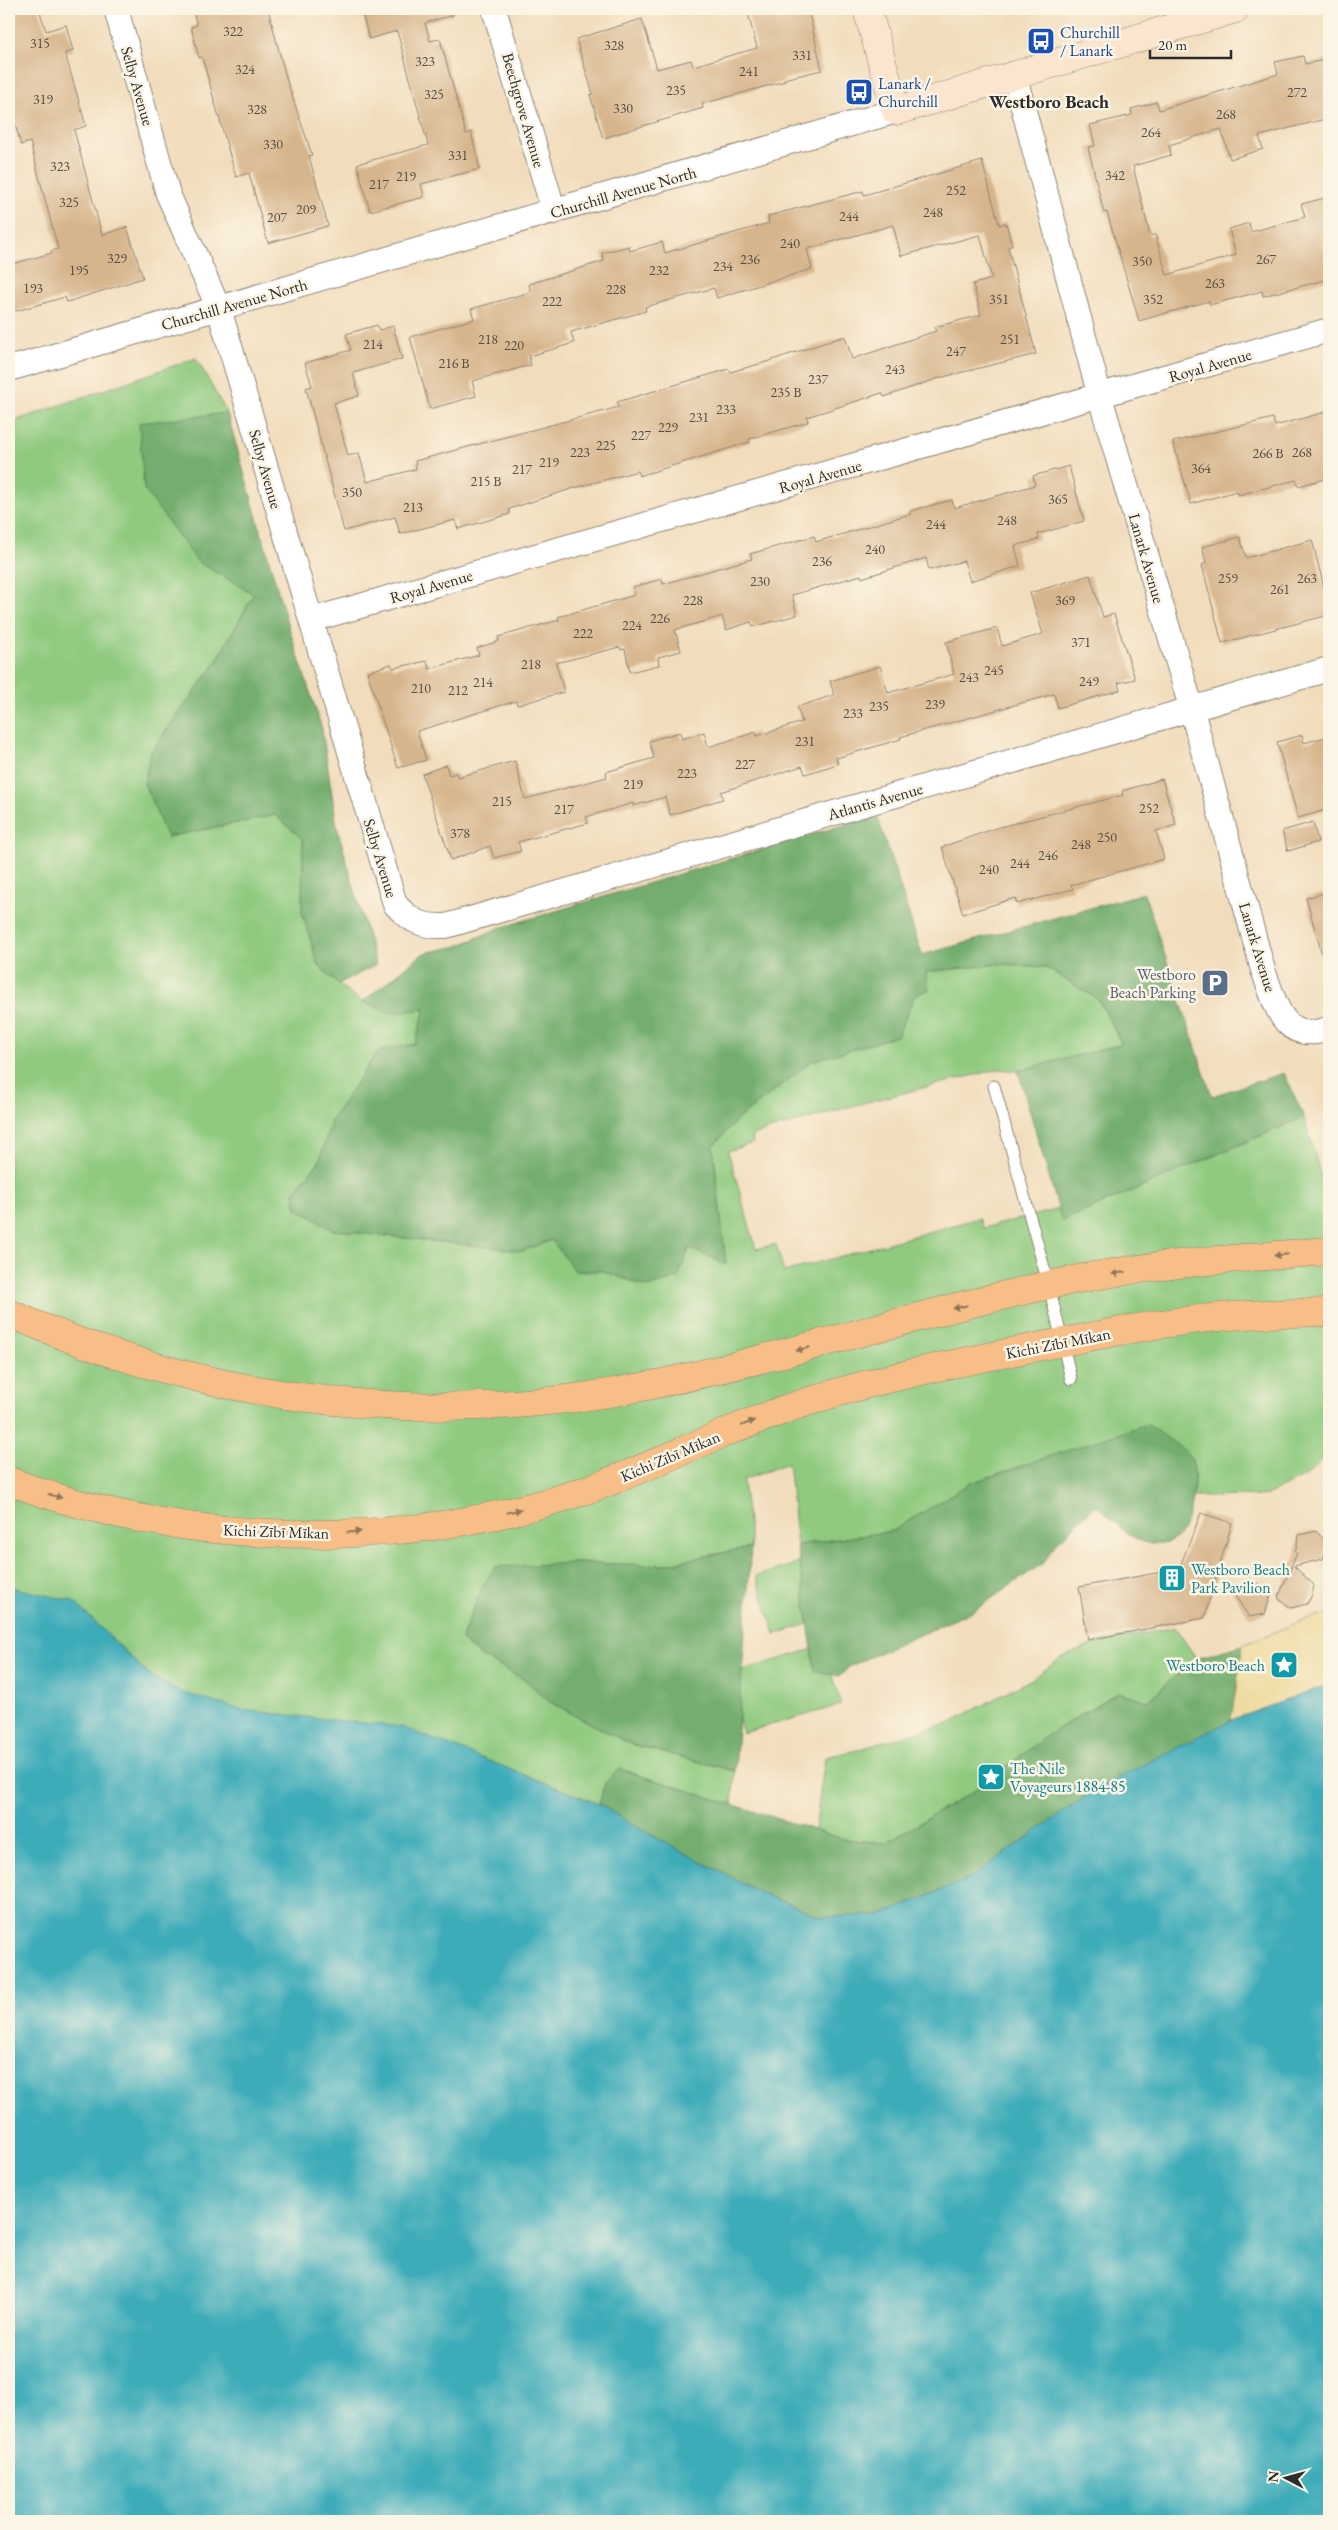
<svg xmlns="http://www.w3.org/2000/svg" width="1338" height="2530" viewBox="0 0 1338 2530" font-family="'EB Garamond',serif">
	<rect width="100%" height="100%" fill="#fcf5e5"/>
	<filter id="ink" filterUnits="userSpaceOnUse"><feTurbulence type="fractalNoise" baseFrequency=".02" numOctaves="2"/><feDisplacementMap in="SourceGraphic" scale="10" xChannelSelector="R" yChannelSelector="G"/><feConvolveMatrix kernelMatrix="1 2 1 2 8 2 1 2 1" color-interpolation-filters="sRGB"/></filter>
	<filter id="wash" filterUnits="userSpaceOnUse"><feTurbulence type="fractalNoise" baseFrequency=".0096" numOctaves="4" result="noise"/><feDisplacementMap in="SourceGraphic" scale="20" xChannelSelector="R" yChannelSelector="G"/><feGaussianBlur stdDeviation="1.12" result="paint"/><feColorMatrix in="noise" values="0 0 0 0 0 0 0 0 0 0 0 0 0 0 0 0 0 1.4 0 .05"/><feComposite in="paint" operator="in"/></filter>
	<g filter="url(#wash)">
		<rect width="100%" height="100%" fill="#f1ddbc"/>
		<path fill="#8fca7f" stroke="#5d7a55" d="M196,358L227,413L139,424L198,562L254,594L213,667L167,837L275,815L303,839L302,912L318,965L338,984L362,1002L392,1012L425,1009L415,1044L378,1051L332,1119L319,1162L294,1192L297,1208L333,1230L522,1251L552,1240L575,1271H603L647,1287L689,1247L726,1264L713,1146L739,1118L812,1061L897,1036L925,972L1000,964L1045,967L1099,1000L1122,1045L1018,1071L999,1069L867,1102L752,1135L753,1143L728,1151L756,1249L776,1244L784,1272L979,1218L983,1228L1059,1209L1062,1221L1304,1117L1329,1205V1454L1306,1475L1265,1496L1192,1497L1195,1475L970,1483L893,1531L797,1545L788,1463L743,1480L751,1547L662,1565L572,1563L481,1590L461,1640L481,1656L525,1680L550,1702L630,1744L735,1771L732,1805L619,1769L605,1783L599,1804L406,1729L241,1710L177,1691L151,1676L73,1601L9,1587V423Z
			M853,1547L872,1606L775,1634L756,1576Z
			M1175,1627L1196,1658L1147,1701L1118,1692L1046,1736L979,1788L885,1843L843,1839L815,1830L825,1757L857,1750L951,1722L1032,1679L1061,1658L1093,1644Z
			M823,1646L841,1705L743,1733L726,1675Z"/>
		<path fill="#73ae6e" stroke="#4f6c4c" d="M227,413L286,619L322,729L337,827L376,965L338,984L318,965L302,912L303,839L275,815L167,837L144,784L151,751L213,667L254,594L198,562L144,489L139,423Z
			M877,815L922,955L1144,893L1212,1096L1284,1073L1304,1117L1062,1221L1018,1071L1122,1044L1099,1000L1045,967L1000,964L926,972L929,990L915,995L897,1036L812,1061L739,1118L713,1146L726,1264L689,1248L678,1278L647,1287L603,1271H575L552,1240L522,1251L333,1230L297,1208L294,1192L319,1162L332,1119L378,1051L415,1044L425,1009L392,1013L362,1002L424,953L458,946L499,928Z
			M1147,1424C1159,1433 1181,1446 1190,1457C1200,1470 1190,1517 1182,1531C1177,1542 1163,1545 1152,1544C1131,1542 1112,1518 1096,1505L1057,1543L1043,1563L975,1610L850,1666L840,1676L815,1671L797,1545L893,1531L970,1483Z
			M751,1547L735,1771L630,1744L550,1702L525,1680L481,1656L461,1640L481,1590L495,1567L572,1563L662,1565Z
			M1243,1645L1231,1720L1096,1789L969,1879L882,1915L821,1917L761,1893L649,1834L599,1804L605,1783L619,1769L843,1839L885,1843L979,1788L1046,1736L1119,1692L1147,1701L1196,1658Z"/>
		<path fill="#eeda9e" stroke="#8c8264" d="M1329,1614V1685L1231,1720L1243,1645L1299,1622Z"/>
		<path fill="#3cacb9" stroke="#346c72" d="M9,1587L73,1601L150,1676L177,1691L241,1710L402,1727L599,1804L649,1834L761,1893L821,1917L882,1915L969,1879L1096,1789L1231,1720L1329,1685V2521H9Z"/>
		<g id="blocks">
			<path fill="#d7b58c" d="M9,9H39L46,31L66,25L73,51L65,53L86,126L74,130L102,235L127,227L143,278L67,302L65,297L9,313V265L52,253L51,251L58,249L30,142L21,145L9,103Z
				M192,9H268L287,81L312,155L309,156L328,226L268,243L249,173L236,177L202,57L199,58L191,27L197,25Z
				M361,9H452L453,15L425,23L430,41L440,39L466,134L471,132L480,169L421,184L424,197L370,211L357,164L428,145L397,31L369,39Z
				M747,9H808L822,70L784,79L785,81L702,104L703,108L603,138L590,95L593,94L576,39L642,19L657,69L691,60L693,66L757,48Z
				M1303,56L1305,64L1329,59V118L1259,136L1263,149L1230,159L1221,129L1169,145L1171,155L1133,166L1150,236L1155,234L1167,275L1236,255L1229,229L1249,223L1251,232L1305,217L1301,204L1329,197V279L1263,296L1262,291L1210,305L1209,301L1139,321L1107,212L1104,213L1088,147L1095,146L1090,125L1132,115L1131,109L1157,102L1159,110L1278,74L1275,62Z
				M982,161L999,225L1006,223L1012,245L1008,247L1036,354L939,378L884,397L882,393L807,417L808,422L749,439L750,442L639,476L638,471L571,489L509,509L510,514L458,529L455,520L400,534L395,517L344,531L306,388L312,386L305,363L351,350L346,334L377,325L379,330L393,326L402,359L353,373L359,396L334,403L348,456L359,453L367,482L416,469L415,461L619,407L617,402L729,369L730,372L763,363L845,336L852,359L936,331L935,327L981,315L973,284L992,279L980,235L901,256L893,225L807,249L812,269L717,298L714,288L645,307L646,311L571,332L574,343L529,356L531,365L472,381L476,396L430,409L410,337L474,319L471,309L531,292L529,284L604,261L602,253L629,246L630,251L662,242L665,253L769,223L768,216L863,191L864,195Z
				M1329,411V478L1298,486L1296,480L1238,495L1237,491L1191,504L1173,442L1273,418L1275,426Z
				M1069,466L1084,521L1038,534L1039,539L1015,546L1020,566L970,581L964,561L929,570L926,558L862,578L861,575L792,595L797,615L753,627L751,622L726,630L722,616L675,630L681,651L658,657L659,665L630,672L625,649L621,650L620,647L556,663L564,692L517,705L516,701L417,731L426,760L398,768L367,672L391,664L393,668L427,661L429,669L479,655L477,648L499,641L498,637L559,620L558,617L635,595L633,587L662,579L663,584L726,566L752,559L750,554L814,536L816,542L910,514V511L952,500L954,508L1035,485L1033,476Z
				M1240,537L1246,558L1312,540L1329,607V615L1222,643L1202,565L1206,563L1202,547Z
				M1090,575L1103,617L1114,614L1135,679L1118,683L1120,690L1058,708L1054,694L900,737L901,739L836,758L838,764L805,774L802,766L721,792L723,799L670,815L665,797L633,806V803L586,817L588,823L518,842L521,851L494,858L490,846L451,860L422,774L446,765L449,775L456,773L458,777L515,761L525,799L607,777L606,772L654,758L649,741L680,732L682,739L704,732L708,747L756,732L757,736L802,722L797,707L834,695L830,681L880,666L888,693L954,674L946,642L997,628L1002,646L1043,634L1030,593Z
				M1302,735L1304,743L1329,736V809L1298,818L1277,742Z
				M1162,779L1176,825L1156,831L1164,859L1071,885L1073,889L1017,904L1015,898L963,914L942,847L996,828L1123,795L1122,791Z
				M1313,822L1318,842L1288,851L1282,831Z
				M1329,892V957L1323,958L1306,898Z
				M1201,1513L1232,1523L1204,1618L1088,1640L1079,1587L1179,1569Z
				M1316,1531L1327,1543L1323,1559L1294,1566L1314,1585L1312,1595L1307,1604L1291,1608L1278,1598L1297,1553L1295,1552L1299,1535Z
				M1259,1583L1271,1594L1265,1614L1249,1617L1232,1591Z"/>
		</g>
	</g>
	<g filter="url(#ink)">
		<use href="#blocks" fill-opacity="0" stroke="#8e8474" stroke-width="1"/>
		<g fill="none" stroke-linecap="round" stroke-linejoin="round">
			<defs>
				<path id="lane" d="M994,1086L1049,1286L1071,1379"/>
				<path id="street" d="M116,9L168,194L219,309L395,904C411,922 423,927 446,926L1329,669
					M494,9L554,212
					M1015,77L1100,397L1191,707L1263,970C1277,1006 1282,1044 1329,1029
					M9,369L896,111
					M311,620L1329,330"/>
				<path id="secondary" d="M867,9L896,111L1235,9"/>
				<path id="highway" d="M9,1313C211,1404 434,1430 652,1385C794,1355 931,1309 1073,1280C1157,1263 1244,1258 1329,1251
					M9,1481C178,1546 392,1551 565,1497C618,1481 667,1457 717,1436C757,1419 798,1404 839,1392C909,1372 981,1358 1052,1344C1101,1335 1150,1324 1200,1319C1243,1314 1286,1313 1329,1312"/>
			</defs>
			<use href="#lane" stroke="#8e8474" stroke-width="13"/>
			<use href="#street" stroke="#8e8474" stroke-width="26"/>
			<use href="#secondary" stroke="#8e8474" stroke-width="29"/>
			<use href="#highway" stroke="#8e8474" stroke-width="29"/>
			<use href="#lane" stroke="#fff" stroke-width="11"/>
			<use href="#street" stroke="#fff" stroke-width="24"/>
			<use href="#secondary" stroke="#fce5cf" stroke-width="28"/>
			<use href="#highway" stroke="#f7be87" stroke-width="28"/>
		</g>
		<defs><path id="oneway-solid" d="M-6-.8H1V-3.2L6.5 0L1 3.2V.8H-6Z" transform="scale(1.25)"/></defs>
		<g fill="#917459">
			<use href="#oneway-solid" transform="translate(1281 1255) rotate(175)"/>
			<use href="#oneway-solid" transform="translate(1119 1273) rotate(171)"/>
			<use href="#oneway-solid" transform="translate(960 1307) rotate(167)"/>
			<use href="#oneway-solid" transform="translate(803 1349) rotate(165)"/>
			<use href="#oneway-solid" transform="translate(748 1423) rotate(-22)"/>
			<use href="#oneway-solid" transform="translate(55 1496) rotate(16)"/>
			<use href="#oneway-solid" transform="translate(514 1511) rotate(-13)"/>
			<use href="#oneway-solid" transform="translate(354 1532) rotate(-3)"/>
		</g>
	</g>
	<defs>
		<symbol id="bus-square" viewBox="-11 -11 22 22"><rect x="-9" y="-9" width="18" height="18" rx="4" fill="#1a4fb4" stroke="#fcf5e5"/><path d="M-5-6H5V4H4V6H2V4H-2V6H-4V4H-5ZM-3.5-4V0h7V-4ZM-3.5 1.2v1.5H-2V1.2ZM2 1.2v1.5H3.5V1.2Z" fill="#fff"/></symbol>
		<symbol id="parking-square" viewBox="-11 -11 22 22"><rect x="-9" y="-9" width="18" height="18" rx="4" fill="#5c6f8a" stroke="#fcf5e5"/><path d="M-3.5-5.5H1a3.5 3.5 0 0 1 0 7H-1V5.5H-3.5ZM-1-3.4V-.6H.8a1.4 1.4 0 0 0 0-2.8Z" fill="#fff"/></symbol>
		<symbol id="building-square" viewBox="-11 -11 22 22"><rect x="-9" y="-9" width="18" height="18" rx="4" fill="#0f9aa8" stroke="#fcf5e5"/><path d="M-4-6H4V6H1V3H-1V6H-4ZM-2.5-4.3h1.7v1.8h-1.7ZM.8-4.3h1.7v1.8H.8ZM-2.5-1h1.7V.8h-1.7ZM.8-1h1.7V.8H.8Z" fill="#fff"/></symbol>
		<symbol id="sight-square" viewBox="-11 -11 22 22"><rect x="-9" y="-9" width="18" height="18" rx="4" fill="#0f9aa8" stroke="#fcf5e5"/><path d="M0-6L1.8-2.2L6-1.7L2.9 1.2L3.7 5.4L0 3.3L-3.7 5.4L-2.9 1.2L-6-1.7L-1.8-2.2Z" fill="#fff"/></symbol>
	</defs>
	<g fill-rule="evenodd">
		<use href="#bus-square" x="1025" y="25" width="32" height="32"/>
		<use href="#bus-square" x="843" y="76" width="32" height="32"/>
		<use href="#parking-square" x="1199" y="967" width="32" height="32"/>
		<use href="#building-square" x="1156" y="1562" width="32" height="32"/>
		<use href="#sight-square" x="1268" y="1649" width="32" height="32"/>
		<use href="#sight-square" x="975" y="1761" width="32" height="32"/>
	</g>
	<g text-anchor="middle" stroke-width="5" stroke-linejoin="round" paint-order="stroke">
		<g font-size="14" fill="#564e43">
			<text x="233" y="36">322</text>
			<text x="40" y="48">315</text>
			<text x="614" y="50">328</text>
			<text x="802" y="60">331</text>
			<text x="425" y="66">323</text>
			<text x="245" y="74">324</text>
			<text x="749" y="76">241</text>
			<text x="676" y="95">235</text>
			<text x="1297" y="97">272</text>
			<text x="434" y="99">325</text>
			<text x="43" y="104">319</text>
			<text x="623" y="113">330</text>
			<text x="257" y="114">328</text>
			<text x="1226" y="119">268</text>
			<text x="1151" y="137">264</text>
			<text x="273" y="149">330</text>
			<text x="458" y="160">331</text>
			<text x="60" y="171">323</text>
			<text x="1115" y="180">342</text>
			<text x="406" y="181">219</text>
			<text x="379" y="189">217</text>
			<text x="956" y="195">252</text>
			<text x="69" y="207">325</text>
			<text x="306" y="214">209</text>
			<text x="933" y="217">248</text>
			<text x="849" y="221">244</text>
			<text x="277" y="222">207</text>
			<text x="790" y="248">240</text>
			<text x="117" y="263">329</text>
			<text x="750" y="264">236</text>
			<text x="1266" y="264">267</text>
			<text x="1142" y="266">350</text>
			<text x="723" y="271">234</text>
			<text x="79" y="275">195</text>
			<text x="659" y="275">232</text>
			<text x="1215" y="288">263</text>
			<text x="33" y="293">193</text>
			<text x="616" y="294">228</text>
			<text x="999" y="304">351</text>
			<text x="1153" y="304">352</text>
			<text x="552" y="306">222</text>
			<text x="488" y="344">218</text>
			<text x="1010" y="344">251</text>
			<text x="373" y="349">214</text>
			<text x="514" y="350">220</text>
			<text x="956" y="356">247</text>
			<text x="454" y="368">216 B</text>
			<text x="895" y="374">243</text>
			<text x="818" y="384">237</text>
			<text x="786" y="397">235 B</text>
			<text x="726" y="414">233</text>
			<text x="699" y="422">231</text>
			<text x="668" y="432">229</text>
			<text x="641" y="440">227</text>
			<text x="606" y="450">225</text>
			<text x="580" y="457">223</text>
			<text x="1302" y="457">268</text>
			<text x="1268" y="458">266 B</text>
			<text x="549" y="467">219</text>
			<text x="1201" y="473">364</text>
			<text x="522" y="474">217</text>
			<text x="486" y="486">215 B</text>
			<text x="352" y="497">350</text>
			<text x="1058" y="504">365</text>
			<text x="413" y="512">213</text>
			<text x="1007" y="525">248</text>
			<text x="936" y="529">244</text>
			<text x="875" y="554">240</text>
			<text x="822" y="566">236</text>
			<text x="1228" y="583">259</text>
			<text x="1307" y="583">263</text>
			<text x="760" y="586">230</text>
			<text x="1280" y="594">261</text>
			<text x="693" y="605">228</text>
			<text x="1065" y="605">369</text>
			<text x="660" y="623">226</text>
			<text x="632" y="630">224</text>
			<text x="583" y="638">222</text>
			<text x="1081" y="647">371</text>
			<text x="531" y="669">218</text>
			<text x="994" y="675">245</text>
			<text x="969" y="682">243</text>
			<text x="1089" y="686">249</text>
			<text x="483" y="687">214</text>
			<text x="421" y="693">210</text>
			<text x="458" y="695">212</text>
			<text x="935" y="709">239</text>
			<text x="879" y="711">235</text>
			<text x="853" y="718">233</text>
			<text x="805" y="746">231</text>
			<text x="745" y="769">227</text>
			<text x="687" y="778">223</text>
			<text x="633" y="789">219</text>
			<text x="502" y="806">215</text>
			<text x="1149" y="813">252</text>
			<text x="564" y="814">217</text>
			<text x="460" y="838">378</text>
			<text x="1107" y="842">250</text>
			<text x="1081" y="849">248</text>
			<text x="1048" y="860">246</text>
			<text x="1020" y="868">244</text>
			<text x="989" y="874">240</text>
		</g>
		<g font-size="16" fill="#164399" stroke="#fcf5e5" text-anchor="start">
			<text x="1060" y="38">Churchill<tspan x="1060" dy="18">/ Lanark</tspan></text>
			<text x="878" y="89">Lanark /<tspan x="878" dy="18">Churchill</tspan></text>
		</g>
		<g font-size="16" fill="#2b2b2b" stroke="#fcf5e5">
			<text transform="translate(138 86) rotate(74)" y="6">Selby Avenue</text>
			<text transform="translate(524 110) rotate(74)" y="6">Beechgrove Avenue</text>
			<text transform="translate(623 192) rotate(-16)" y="6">Churchill Avenue North</text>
			<text transform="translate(234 304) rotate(-16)" y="6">Churchill Avenue North</text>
			<text transform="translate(1210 365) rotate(-16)" y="6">Royal Avenue</text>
			<text transform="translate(266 469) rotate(74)" y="6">Selby Avenue</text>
			<text transform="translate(820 476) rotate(-16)" y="6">Royal Avenue</text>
			<text transform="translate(1147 558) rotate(74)" y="6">Lanark Avenue</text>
			<text transform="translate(431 586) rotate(-16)" y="6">Royal Avenue</text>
			<text transform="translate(875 801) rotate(-16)" y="6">Atlantis Avenue</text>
			<text transform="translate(381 858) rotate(73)" y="6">Selby Avenue</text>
			<text transform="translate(1258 947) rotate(73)" y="6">Lanark Avenue</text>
			<text transform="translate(1058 1343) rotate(-11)" y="6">Kichi Zībī Mīkan</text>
			<text transform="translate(670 1456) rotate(-23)" y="6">Kichi Zībī Mīkan</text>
			<text transform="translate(276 1531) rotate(2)" y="6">Kichi Zībī Mīkan</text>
		</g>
		<g font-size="16" fill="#4e5e75" stroke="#fcf5e5" text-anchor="end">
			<text x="1196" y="980">Westboro<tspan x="1196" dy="18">Beach Parking</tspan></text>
		</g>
		<g font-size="16" fill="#0d838f" stroke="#fcf5e5" text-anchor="start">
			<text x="1191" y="1575">Westboro Beach<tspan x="1191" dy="18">Park Pavilion</tspan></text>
			<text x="1265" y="1671" text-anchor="end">Westboro Beach</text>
			<text x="1010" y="1774">The Nile<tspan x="1010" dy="18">Voyageurs 1884-85</tspan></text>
		</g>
		<g font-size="18" font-weight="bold" fill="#2b2b2b" stroke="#fcf5e5">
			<text x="1049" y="108">Westboro Beach</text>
		</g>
	</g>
	<rect width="1338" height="2530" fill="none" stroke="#fcf5e5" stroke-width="30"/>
	<g transform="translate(1286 2478) rotate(276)" stroke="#fcf5e5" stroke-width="4" paint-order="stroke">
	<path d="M0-4L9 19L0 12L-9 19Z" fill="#2b2b2b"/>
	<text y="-8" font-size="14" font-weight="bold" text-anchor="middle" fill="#2b2b2b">N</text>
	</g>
	<path d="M1150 50v8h81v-8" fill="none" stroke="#2b2b2b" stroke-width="2.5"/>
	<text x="1158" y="50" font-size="15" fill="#2b2b2b" stroke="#fcf5e5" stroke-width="4" paint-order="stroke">20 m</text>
</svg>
